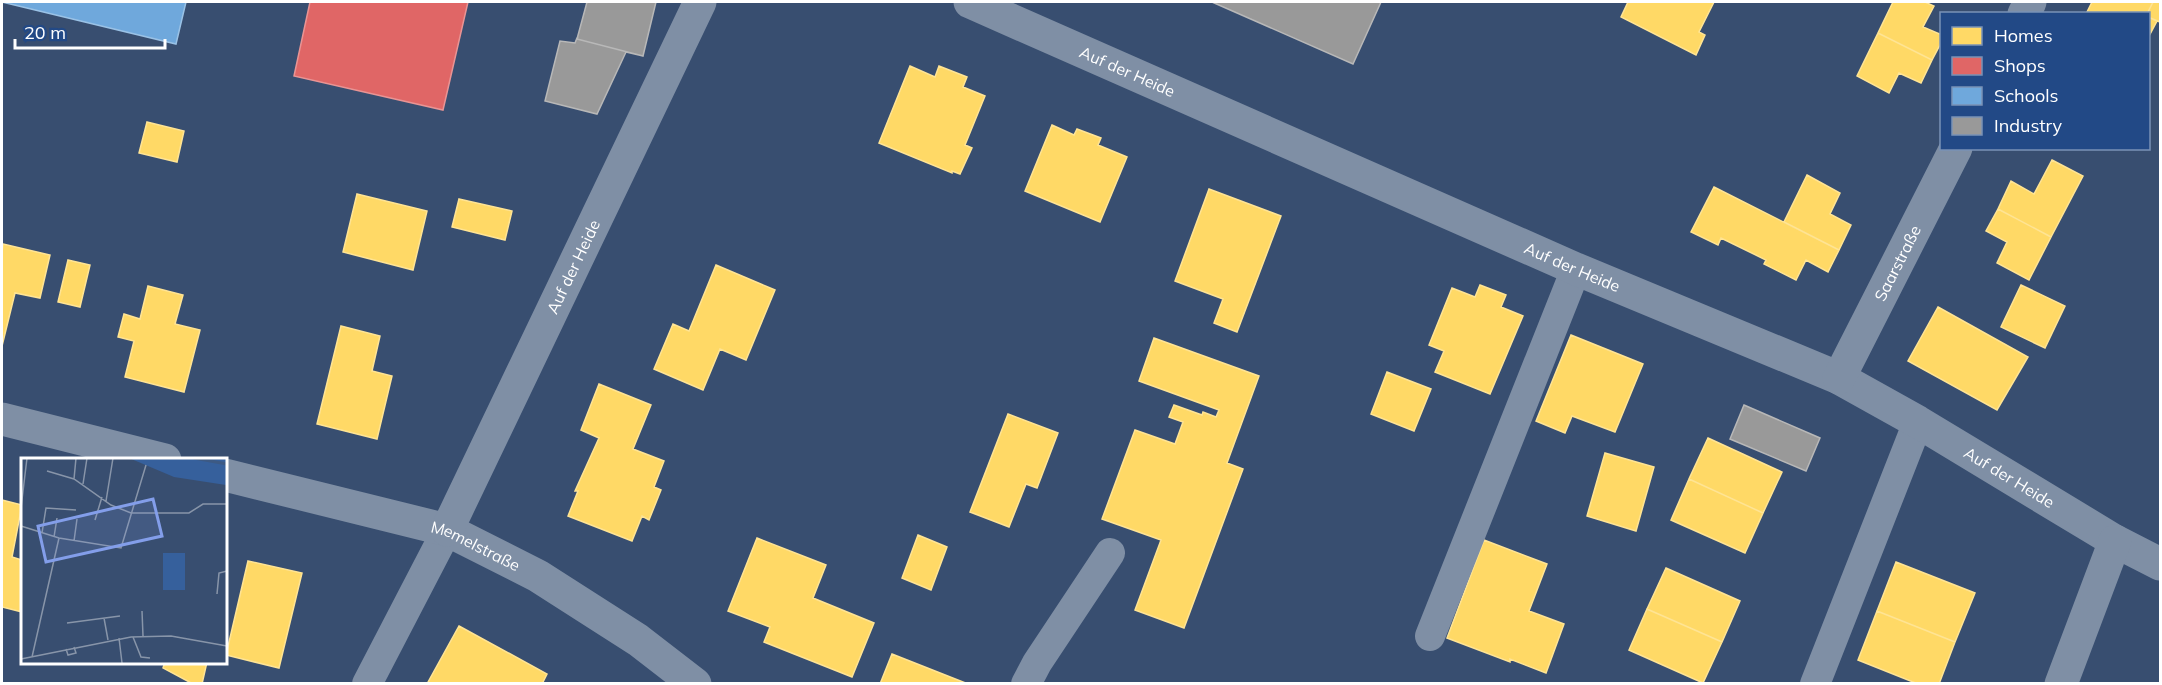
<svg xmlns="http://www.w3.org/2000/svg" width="2162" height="685" viewBox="0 0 2162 685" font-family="Mulish,sans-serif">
	<rect width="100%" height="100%" fill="#384e70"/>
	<path fill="#ffd966" stroke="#ffe494" stroke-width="1.5" d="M1628,2H1714L1699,32L1705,35L1696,55L1621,17Z
		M1893,2H1925L1934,6L1923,27L1942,35V41L1932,60L1878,33Z
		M2092,2H2153L2147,14H2086Z
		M2153,2H2160V22L2148,17L2147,14Z
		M2148,17L2157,21L2148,38Z
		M1878,33L1932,60L1921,83L1899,73L1889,93L1857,76Z
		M910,66L935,77L939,66L967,77L963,87L985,96L965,145L972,148L960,174L952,171V173L879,143Z
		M147,122L184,131L177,162L139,153Z
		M1052,125L1074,135L1077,129L1101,138L1098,145L1127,157L1100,222L1025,191Z
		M2052,160L2083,176L2051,237L1998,209L2011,181L2034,194Z
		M1807,175L1840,193L1830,214L1851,225L1839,250L1784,222Z
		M1714,187L1839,250L1828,272L1806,260L1796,280L1764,264L1766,260L1721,238L1718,245L1691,232Z
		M1209,189L1281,216L1237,332L1214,323L1223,299L1175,281Z
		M357,194L427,211L413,270L343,252Z
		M459,199L512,211L505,240L452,227Z
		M1998,209L2051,237L2029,280L1997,263L2007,242L1986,231Z
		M3,244L50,255L40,298L15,293L2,346V252Z
		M68,260L90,265L80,307L58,302Z
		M716,265L775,290L746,360L720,349L703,390L654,369L673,324L689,331Z
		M1480,285L1506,295L1501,307L1523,316L1490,394L1435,372L1444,351L1429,345L1452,288L1475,297Z
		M2021,285L2065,306L2045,348L2001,327Z
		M148,286L183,295L175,324L200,330L184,392L125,377L134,341L118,337L124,314L140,319Z
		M1938,307L2028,357L1997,410L1908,361Z
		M341,326L380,336L372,371L392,376L377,439L317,424Z
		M1571,335L1643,364L1615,432L1572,416L1565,433L1536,421Z
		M1154,338L1259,376L1227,463L1243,469L1184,628L1135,610L1161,540L1102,519L1135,430L1175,444L1183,422L1169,417L1174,405L1202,415L1203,412L1216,417L1219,410L1139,381Z
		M1387,372L1431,389L1414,431L1371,414Z
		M599,384L651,405L633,449L664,461L654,487L661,490L649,520L642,516L632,541L568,516L578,491H575L599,438L581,430Z
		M1008,414L1058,433L1037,488L1026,484L1009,527L970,512Z
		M1708,438L1782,472L1763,513L1689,479Z
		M1605,453L1654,467L1636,531L1587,516Z
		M1689,479L1763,513L1745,553L1671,520Z
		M2,500L22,505L12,557L22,560V612L2,607Z
		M918,535L947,547L931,590L902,578Z
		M757,538L826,565L813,598L874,623L852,677L764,642L770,627L728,611Z
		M1484,540L1547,564L1529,611L1564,624L1546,673L1510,659V662L1447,638Z
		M248,561L302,573L279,668L226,655Z
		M1896,562L1975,593L1955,642L1877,611Z
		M1666,568L1740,601L1722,642L1647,609Z
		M1647,609L1722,642L1703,683L1629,650Z
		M1877,611L1955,642L1939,684H1918L1858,660Z
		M459,626L547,674L542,684H427Z
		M892,654L968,684H880Z
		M165,662H207L202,684H193L163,668Z"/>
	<path fill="#e06666" stroke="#e99494" stroke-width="1.5" d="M310,2H468L443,110L294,76Z"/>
	<path fill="#6fa8dc" stroke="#9ac2e6" stroke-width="1.5" d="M2,2H186L176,44Z"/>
	<path fill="#999" stroke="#b8b8b8" stroke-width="1.5" d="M587,2H656L643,56L577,39Z
		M1212,2H1381L1353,64Z
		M578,37L577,39L643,56L626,52L597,114L545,101L560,41L575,43L577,38Z
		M1744,405L1820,438L1806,471L1730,439Z"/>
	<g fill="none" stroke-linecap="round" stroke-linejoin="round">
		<path stroke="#7f8fa5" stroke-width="30" d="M1430,636L1576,269
			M367,684L447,530
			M1026,684L1037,663L1110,553
			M1815,684L1918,422"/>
		<g stroke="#7f8fa5" stroke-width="33">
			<path id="s1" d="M970,2L1576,269L1839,378L1918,422L2115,541L2160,564"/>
			<path d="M2024,14L2030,2"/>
			<path id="s2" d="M1839,378L1956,148"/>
			<path d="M2,419L165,460"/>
			<path id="s3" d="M225,475L447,530L538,576L638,640L695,684"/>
			<path id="s4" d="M447,530L700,2"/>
			<path d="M2061,684L2115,541"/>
		</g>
	</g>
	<g text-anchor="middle" stroke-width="6" stroke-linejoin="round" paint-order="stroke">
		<g font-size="16" fill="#fff" stroke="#224986">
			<text dy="6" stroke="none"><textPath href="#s1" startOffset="172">Auf der Heide</textPath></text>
			<text dy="6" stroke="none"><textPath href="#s2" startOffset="129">Saarstraße</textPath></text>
			<text dy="6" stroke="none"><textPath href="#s4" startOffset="292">Auf der Heide</textPath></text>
			<text dy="6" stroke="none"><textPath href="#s1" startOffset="658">Auf der Heide</textPath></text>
			<text dy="6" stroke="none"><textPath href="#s1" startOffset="1144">Auf der Heide</textPath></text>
			<text dy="6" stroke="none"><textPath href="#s3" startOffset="261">Memelstraße</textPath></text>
		</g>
	</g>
	<g transform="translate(21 458)">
		<rect width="206" height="206" fill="#384e70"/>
		<path d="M108,0H205V27L153,19ZM142,95H164V132H142Z" fill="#36609c"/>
		<path fill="none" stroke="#3d5a84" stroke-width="3" d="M173,0L206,6"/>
		<path fill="none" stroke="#8895a9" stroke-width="1.5" d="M26,13L53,21L90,47L110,55H168L182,46H206M53,21L55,0M62,26L66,0M85,43L92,0M0,50L6,0M74,62L81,39M0,68L38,80L100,90L125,7M21,75L25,50L55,52M33,79L36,60M53,83L56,61M196,136L198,115L206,113M121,153L122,178M83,160L87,182M46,165L99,158M112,179L120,199L129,200M98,180L101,205M45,191L47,197L55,195L53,189M11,199L38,80M0,201L110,179L150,178L206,188"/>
		<path fill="#839eea" fill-opacity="0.15" stroke="#839eea" stroke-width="3" d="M132,41L141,78L25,104L17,68Z"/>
		<rect width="206" height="206" fill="none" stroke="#fff" stroke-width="3"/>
	</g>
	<rect width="2162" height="685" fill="none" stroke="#ffffff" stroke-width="6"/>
	<rect x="1940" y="12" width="210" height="138" fill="#224986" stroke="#7a92b6" stroke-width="1.5"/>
	<rect x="1952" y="27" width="30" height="18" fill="#ffd966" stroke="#7a92b6" stroke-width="1.5"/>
	<text x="1994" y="42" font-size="18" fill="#ffffff">Homes</text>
	<rect x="1952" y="57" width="30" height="18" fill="#e06666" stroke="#7a92b6" stroke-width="1.5"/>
	<text x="1994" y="72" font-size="18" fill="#ffffff">Shops</text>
	<rect x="1952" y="87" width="30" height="18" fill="#6fa8dc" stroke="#7a92b6" stroke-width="1.5"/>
	<text x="1994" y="102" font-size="18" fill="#ffffff">Schools</text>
	<rect x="1952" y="117" width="30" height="18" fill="#999999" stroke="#7a92b6" stroke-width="1.5"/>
	<text x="1994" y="132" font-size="18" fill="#ffffff">Industry</text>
	<path d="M15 39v9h150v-9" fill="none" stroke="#ffffff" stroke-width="3"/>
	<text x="24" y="39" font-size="18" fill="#ffffff" stroke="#224986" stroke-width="4.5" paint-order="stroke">20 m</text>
</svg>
